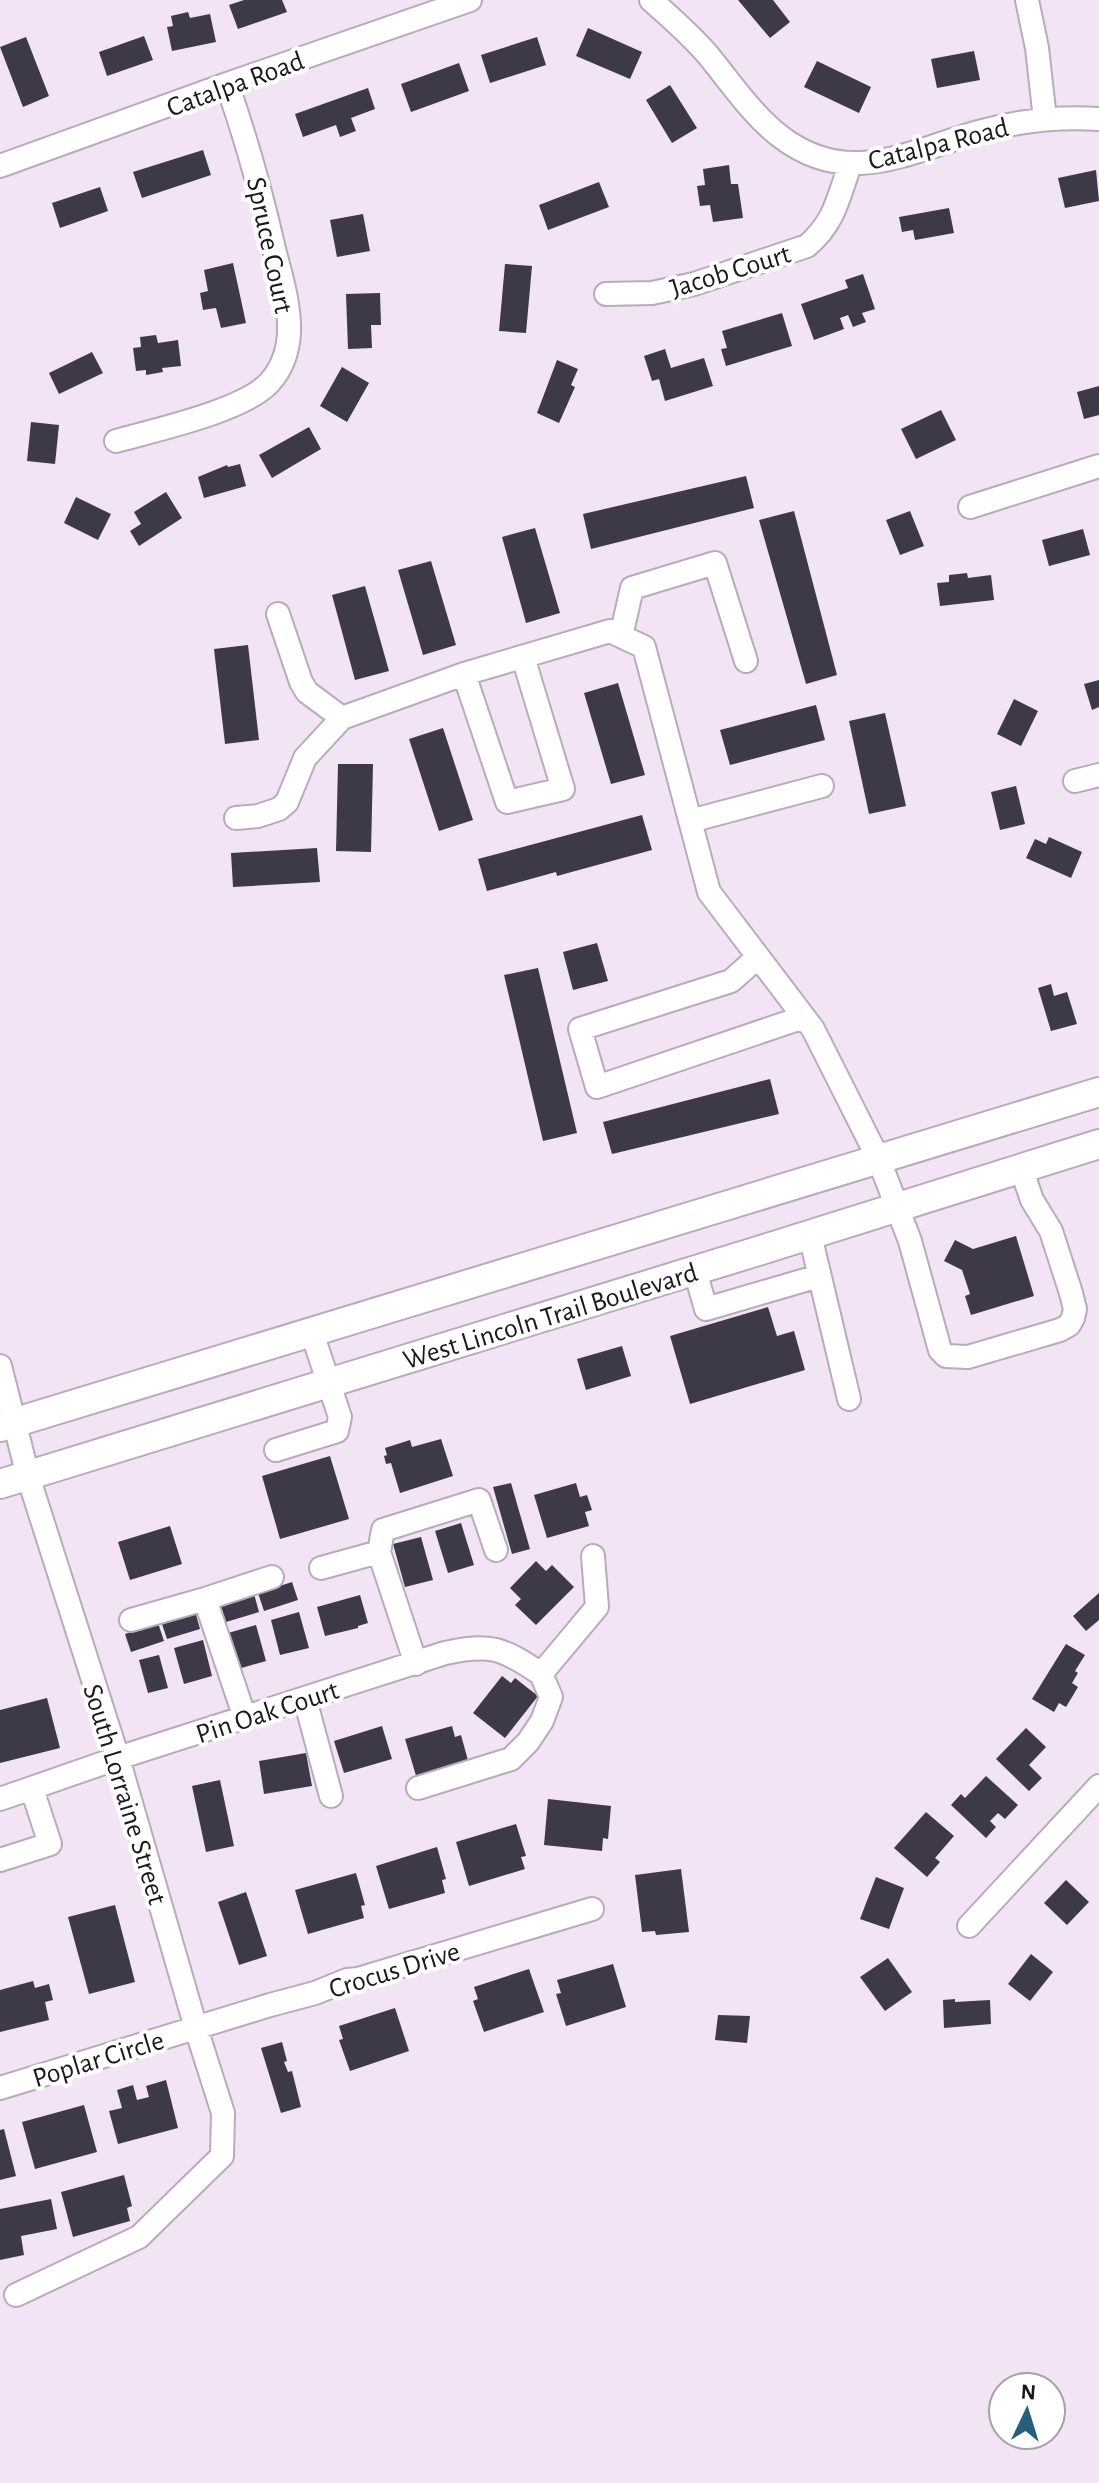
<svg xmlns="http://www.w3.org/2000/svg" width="1099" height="2483" viewBox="0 0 1099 2483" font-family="'Alegreya Sans',sans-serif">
	<rect width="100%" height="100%" fill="#f2e4f4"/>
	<path fill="#3d3949" d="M244,0H282L287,12L238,29L229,5Z
		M738,0H773L790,22L770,38Z
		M188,12L190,18L210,14L216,42L172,51L167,27L173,26L171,16Z
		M588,28L642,52L630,79L576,56Z
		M144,36L153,60L107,76L99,52Z
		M26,37L49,96L23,107L0,47Z
		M537,37L546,65L490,83L481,55Z
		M974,51L980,80L937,88L931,59Z
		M817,61L871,87L859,113L804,87Z
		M459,63L469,91L411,112L401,84Z
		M670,85L697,128L672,143L646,100Z
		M368,88L375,109L351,118L356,131L340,137L336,125L303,137L295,114Z
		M203,150L211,175L142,198L133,172Z
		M729,165L731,184H738L743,218L713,222L710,205L700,206L697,186L705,185L703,169Z
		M1096,170L1099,201L1065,208L1058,178Z
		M599,182L609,207L548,230L539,205Z
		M100,187L108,211L60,228L52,203Z
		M949,208L954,233L915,240L913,230L902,232L899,217Z
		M363,214L370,251L337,257L330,220Z
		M233,263L246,323L221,328L216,308L203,310L200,293L208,291L204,270Z
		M505,264L532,266L526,333L499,331Z
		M863,274L875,309L862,313L866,322L853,327L848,315L840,318L844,329L814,340L801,304L848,288L845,280Z
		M380,293L381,325H371L372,348L348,349L346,294Z
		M782,313L792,346L726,366L721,349L727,348L722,331Z
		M156,335L158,343L178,340L181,366L162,368L163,372L146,375V370L136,371L133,348L141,347L140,337Z
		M665,349L671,368L704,358L713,386L665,401L659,379L652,381L644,356Z
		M92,352L103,373L59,394L49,373Z
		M557,360L578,369L571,385L575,387L559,423L537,413Z
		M342,367L369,383L347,422L320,406Z
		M1099,386V415L1084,419L1077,392Z
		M941,410L956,440L916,459L901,429Z
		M31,422L59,425L55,464L27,461Z
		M309,427L321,449L272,478L259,455Z
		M240,464L246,486L204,498L198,477L227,465L228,467Z
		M746,476L754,508L591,549L583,514Z
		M166,492L182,518L139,546L130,531L141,524L134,512Z
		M76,497L111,514L98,540L64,523Z
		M794,511L837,675L806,684L759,520Z
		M910,511L924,546L900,555L886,520Z
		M535,528L560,613L526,623L502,537Z
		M1083,529L1090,555L1049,566L1042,540Z
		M431,561L456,645L423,655L398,570Z
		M967,573L968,578L991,575L994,600L940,606L937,583L949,582V575Z
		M365,586L389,671L355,680L332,595Z
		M248,645L259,740L225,744L214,649Z
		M1099,680V707L1092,710L1084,684Z
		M618,683L645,775L611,784L584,693Z
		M1014,699L1038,711L1021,746L997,734Z
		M816,705L825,740L730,765L720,730Z
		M885,713L906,806L869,814L849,721Z
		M443,728L473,820L439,831L409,739Z
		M338,764H373L371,852L336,851Z
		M1016,786L1025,824L1000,830L991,792Z
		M642,815L652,850L557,876L556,872L487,891L478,859Z
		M1049,837L1082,852L1071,878L1026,858L1035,839L1046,844Z
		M317,848L320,882L233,887L231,853Z
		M597,943L608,981L573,990L563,952Z
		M538,968L577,1133L543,1141L504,975Z
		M1051,984L1054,996L1067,992L1077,1024L1051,1031L1038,988Z
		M770,1079L779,1114L612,1154L603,1122Z
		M1016,1236L1034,1296L971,1315L965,1296L970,1294L962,1270L944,1261L955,1240L973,1249Z
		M768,1307L777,1336L794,1331L805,1370L690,1404L670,1336Z
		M622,1346L631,1376L586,1390L577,1359Z
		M441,1439L453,1476L400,1493L391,1463L386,1464L384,1456L387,1455L385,1448L410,1440L412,1447Z
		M330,1456L349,1519L280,1539L262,1476Z
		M511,1483L530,1549L512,1554L493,1487Z
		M576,1483L580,1497L587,1495L592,1510L585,1512L589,1526L547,1538L534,1495Z
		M461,1523L474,1565L448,1573L435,1531Z
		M170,1526L182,1564L130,1580L118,1542Z
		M421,1537L433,1580L405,1587L393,1544Z
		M536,1561L546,1571L552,1565L574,1587L536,1625L515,1605L521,1599L510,1588Z
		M292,1582L298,1600L264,1611L258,1593Z
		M1099,1593V1620L1086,1631L1073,1616Z
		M254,1594L259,1612L226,1622L220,1604Z
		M360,1595L368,1623L358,1626V1628L325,1636L317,1607Z
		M195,1611L200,1629L167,1639L161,1621Z
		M299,1612L309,1648L280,1655L271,1620Z
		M158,1623L164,1641L131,1652L125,1634Z
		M256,1625L266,1661L238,1669L228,1633Z
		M203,1640L212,1676L184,1684L174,1648Z
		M1066,1644L1085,1655L1075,1671L1078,1673L1072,1683L1078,1687L1066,1707L1059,1703L1054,1712L1032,1699Z
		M159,1655L168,1688L148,1693L139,1660Z
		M502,1676L511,1683L515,1678L538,1696L505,1738L473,1713Z
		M47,1698L60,1748L0,1763V1710Z
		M382,1726L392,1759L344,1773L334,1741Z
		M452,1726L455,1737L461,1735L469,1764L417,1779L405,1739Z
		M1026,1728L1046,1747L1029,1765L1042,1778L1029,1791L996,1759Z
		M306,1753L312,1786L264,1794L259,1761Z
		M986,1776L1018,1805L1005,1819L998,1813L990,1821L996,1827L986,1838L951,1805L961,1794L965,1798Z
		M220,1780L234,1846L206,1852L192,1786Z
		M548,1799L611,1806L608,1839L603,1838L602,1851L544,1845Z
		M926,1812L954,1836L935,1858L940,1862L927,1877L894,1848Z
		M516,1824L526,1856L521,1857L525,1869L469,1886L456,1842Z
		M437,1847L446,1879L442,1880L445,1893L389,1909L376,1866Z
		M681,1869L689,1932L656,1935L655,1931L642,1932L635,1875Z
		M356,1873L365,1905L361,1906L364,1918L308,1934L295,1890Z
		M876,1877L904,1888L889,1929L860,1919Z
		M1066,1880L1089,1902L1067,1925L1044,1903Z
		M246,1892L267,1956L239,1965L218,1902Z
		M115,1905L135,1982L89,1994L68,1917Z
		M1031,1954L1053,1972L1030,2001L1008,1984Z
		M888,1958L912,1992L885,2011L860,1977Z
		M613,1964L626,2007L566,2026L556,1994L561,1993L557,1980Z
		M529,1969L544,2012L484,2032L473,2001L478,1999L474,1987Z
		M33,1981L35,1988L49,1984L53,2000L45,2002L49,2020L0,2032V1990Z
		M955,1999V2002L990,2000L991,2024L944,2028L943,2000Z
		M395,2008L409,2051L350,2071L339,2040L343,2039L339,2026Z
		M718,2015L750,2016L747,2043L715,2040Z
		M282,2042L287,2061L284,2062L288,2072L292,2071L301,2107L281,2113L261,2048Z
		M166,2080L178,2128L118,2144L109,2111L122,2108L117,2090L133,2085L137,2100L149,2097L146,2086Z
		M84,2105L97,2152L35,2169L22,2122Z
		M4,2129L16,2176L0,2180V2130Z
		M124,2175L132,2206L127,2208L130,2221L73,2237L61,2192Z
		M51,2199L57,2229L21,2236L24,2255L0,2260V2209Z"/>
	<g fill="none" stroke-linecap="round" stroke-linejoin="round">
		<defs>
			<path id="minor" d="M651,0C671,18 691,35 708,55C731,83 753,116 781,137C848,188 908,152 978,132C1018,121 1058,116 1099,119
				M1027,0L1037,48L1045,119
				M0,166L227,84L470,0
				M606,294L652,293L694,284L807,246C835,222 838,198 850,165
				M116,441C155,430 243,411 269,383C282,369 288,351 289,333C290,304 281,276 274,249C261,192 246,138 227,84
				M970,507L1099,466
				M278,614L301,682L307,692L342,718
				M621,636L632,588L715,563L746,661
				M464,674L507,802L563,789L523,657
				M1075,781L1099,775
				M236,818L258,816L279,809L287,802L305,758L342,718L464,674L610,631L644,647L709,892L813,1029L879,1160L910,1241L940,1350L946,1356L968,1357L1060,1330L1069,1325L1073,1318L1075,1309L1071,1293L1051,1231L1032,1200L1021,1168
				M690,821L822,786
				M758,957L731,981L580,1029L597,1087L804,1017
				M810,1235L849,1399
				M695,1271L706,1309L819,1276
				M0,1366L28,1476L118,1758L196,2028L223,2113L222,2156L139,2237L16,2295
				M276,1450L337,1431L340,1417L312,1333
				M379,1552L383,1530L479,1500L496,1550
				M321,1568L379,1552L416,1664
				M205,1599L272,1577
				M131,1620L205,1599L245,1718
				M305,1699L331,1796
				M418,1788L511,1759L528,1742L542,1721L551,1697L541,1674
				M0,1799L118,1758L445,1653C490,1643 503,1648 541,1674L597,1607L593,1556
				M0,1860L50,1844L32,1789
				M969,1926L1099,1786
				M0,2088L270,2005L315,1993L347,1980L358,1979L592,1909"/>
			<path id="major" d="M0,1427L1099,1092
				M0,1484L758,1251L1099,1144"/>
		</defs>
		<use href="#minor" stroke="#b8abbb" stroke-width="26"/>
		<use href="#major" stroke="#b8abbb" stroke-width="32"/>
		<use href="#minor" stroke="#fff" stroke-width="22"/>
		<use href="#major" stroke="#fff" stroke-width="28"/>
	</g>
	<g text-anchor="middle" stroke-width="8" stroke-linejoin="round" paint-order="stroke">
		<g font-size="28" fill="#1c171d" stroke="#fff">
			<text transform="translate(235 83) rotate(-20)" y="10">Catalpa Road</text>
			<text transform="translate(938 143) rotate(-14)" y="10">Catalpa Road</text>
			<text transform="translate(271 245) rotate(78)" y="10">Spruce Court</text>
			<text transform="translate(730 270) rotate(-17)" y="10">Jacob Court</text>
			<text transform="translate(550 1315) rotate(-17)" y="10">West Lincoln Trail Boulevard</text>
			<text transform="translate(267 1711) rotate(-18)" y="10">Pin Oak Court</text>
			<text transform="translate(126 1794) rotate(73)" y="10">South Lorraine Street</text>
			<text transform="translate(394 1969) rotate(-17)" y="10">Crocus Drive</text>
			<text transform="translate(98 2058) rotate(-17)" y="10">Poplar Circle</text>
		</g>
	</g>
	<g transform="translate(1027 2411) rotate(4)"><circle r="38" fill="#ffffff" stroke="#a4a2a5" stroke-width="2"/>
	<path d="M0-6L14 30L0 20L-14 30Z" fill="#275e79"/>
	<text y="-12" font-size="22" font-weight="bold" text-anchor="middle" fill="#1c171d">N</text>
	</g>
</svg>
